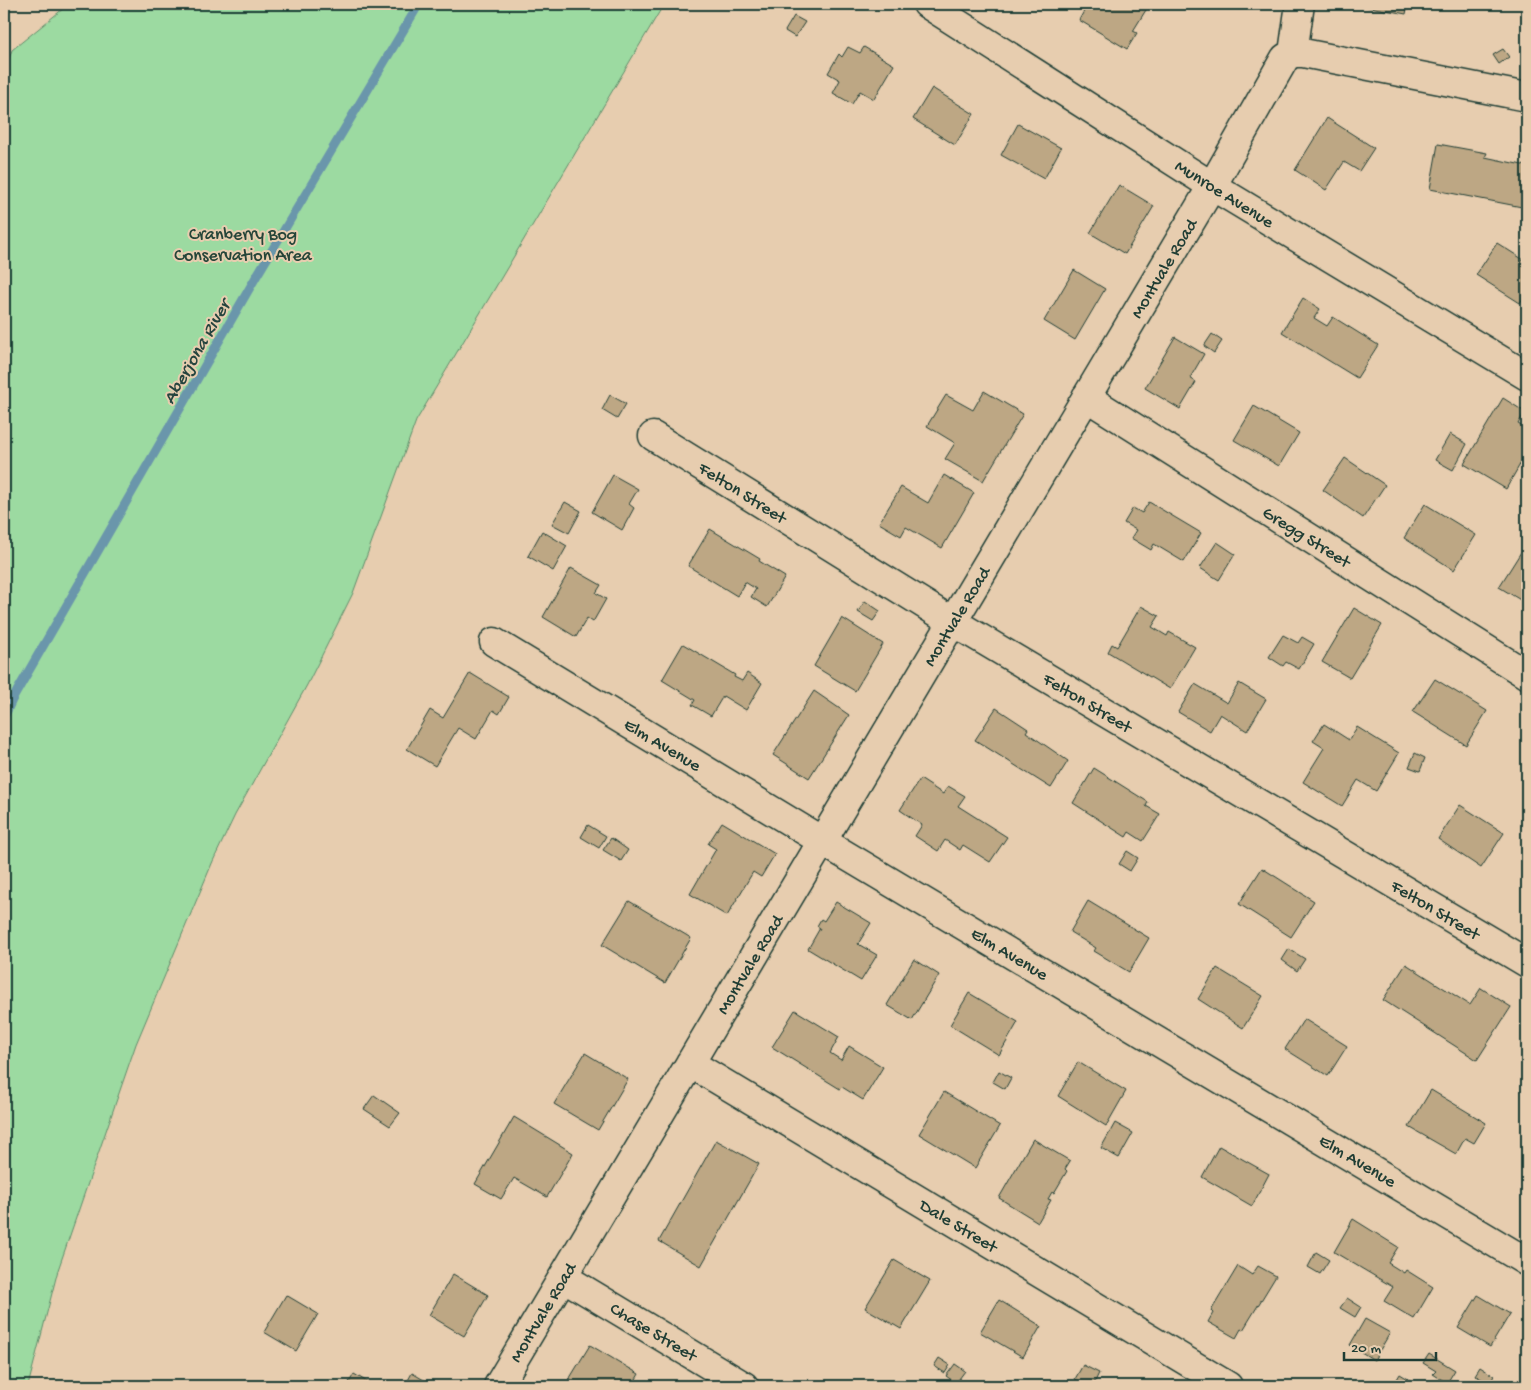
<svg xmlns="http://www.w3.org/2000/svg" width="1531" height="1390" viewBox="0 0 1531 1390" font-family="'Gochi Hand',sans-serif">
	<rect width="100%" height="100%" fill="#e7cdaf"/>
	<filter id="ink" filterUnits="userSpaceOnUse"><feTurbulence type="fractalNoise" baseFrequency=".02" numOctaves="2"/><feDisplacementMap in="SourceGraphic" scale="10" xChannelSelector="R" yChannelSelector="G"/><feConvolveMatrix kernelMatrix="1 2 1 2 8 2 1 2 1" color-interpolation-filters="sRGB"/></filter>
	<g filter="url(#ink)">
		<path fill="#9cdaa1" stroke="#5e8c6a" d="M69,4H664L416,421L353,593L307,685L235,815L213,861L136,1044L58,1270L28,1386H4V73L12,50Z"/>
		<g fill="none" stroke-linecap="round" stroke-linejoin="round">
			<path stroke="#6b96ab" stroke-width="9" d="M4,717L12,700L256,277L419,4"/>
		</g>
		<path fill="#bda784" stroke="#1f3d34" d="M1088,4H1146L1149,5L1133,31L1137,33L1127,49L1079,20Z
			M1354,4H1408L1406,14Z
			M794,16L805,22L795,37L785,31Z
			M848,47L860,53L864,47L894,65L874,99L860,91L852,104L833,93L840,80L828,73L839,54L842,57Z
			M1503,49L1509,57L1499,64L1493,55Z
			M932,88L974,114L955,145L913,119Z
			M1327,118L1374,148L1359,171L1344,162L1326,190L1295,170Z
			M1018,124L1061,148L1044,179L1001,155Z
			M1438,144L1487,153L1485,157L1527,166V208L1430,189Z
			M1119,185L1154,206L1125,254L1090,233Z
			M1497,243L1527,262V291L1520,303L1476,275Z
			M1074,270L1105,289L1075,340L1044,321Z
			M1303,298L1320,309L1314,318L1327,326L1333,317L1378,345L1357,378L1282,332Z
			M1212,334L1222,341L1214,353L1204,346Z
			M1175,337L1204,354L1190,378L1196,382L1180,409L1145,388Z
			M984,391L1023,414L983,481L945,459L955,443L927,426L946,395L973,410Z
			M610,395L626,404L617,419L602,410Z
			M1503,398L1525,412L1518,424L1527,429V452L1506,489L1464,464Z
			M1254,406L1299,433L1279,466L1234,440Z
			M1450,434L1467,444L1453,470L1435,460Z
			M1345,458L1385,485L1363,518L1323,490Z
			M613,475L638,489L629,504L634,508L622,530L592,512Z
			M944,475L974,493L942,548L906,527L901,536L879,523L901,487L928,503Z
			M565,502L581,511L569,533L552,524Z
			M1149,502L1201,533L1184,562L1154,544L1151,550L1131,538L1136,530L1124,523L1133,508L1142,513Z
			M1425,504L1476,535L1454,570L1404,538Z
			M710,529L760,559L759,561L785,577L767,607L751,597L756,589L745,582L737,596L688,566Z
			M542,531L567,546L553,571L528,556Z
			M1217,542L1235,554L1219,580L1200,568Z
			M1521,552L1527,556V604L1499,587Z
			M571,568L601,585L596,593L606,599L593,622L587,618L576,637L543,617Z
			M865,601L880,611L873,621L858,612Z
			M1141,606L1159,616L1152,627L1167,636L1169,632L1195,647L1170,689L1108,652L1112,644L1117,647Z
			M1354,608L1382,625L1350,678L1322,662Z
			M842,618L883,644L855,691L814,666Z
			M1283,635L1298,643L1302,637L1314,644L1299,669L1286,662L1283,666L1269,657Z
			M683,644L735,675L734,677L742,681L747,673L762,683L746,710L723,696L711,716L692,705L695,700L662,680Z
			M470,673L509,697L499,714L493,710L476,739L458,728L435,766L407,749L430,710L443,718Z
			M1435,679L1487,711L1466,745L1413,712Z
			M1239,683L1266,699L1247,731L1220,714L1210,731L1178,712L1195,684L1227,703Z
			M814,691L849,715L809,778L773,755Z
			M996,708L1028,729L1026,732L1068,761L1051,788L975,740Z
			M1324,724L1349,740L1357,727L1399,753L1376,791L1358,780L1342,806L1303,782L1324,748L1313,741Z
			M1415,753L1425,758L1420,771L1409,767Z
			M1094,768L1148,802L1146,806L1160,814L1143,841L1129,832L1126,837L1073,803Z
			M920,779L943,794L948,786L965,796L958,806L1007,837L990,862L963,845L960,850L945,840L938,851L915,836L922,825L900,810Z
			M1460,805L1504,833L1481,868L1438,839Z
			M722,822L775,854L761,877L753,872L727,916L690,894L716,849L708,844Z
			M588,825L606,836L599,848L581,837Z
			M611,838L628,850L621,861L603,850Z
			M1127,851L1138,858L1130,871L1119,864Z
			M1262,868L1314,901L1291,937L1239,904Z
			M629,901L691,938L665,983L602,945Z
			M1088,901L1149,938L1129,972L1094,951L1096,948L1070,932Z
			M836,902L871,923L858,944L877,955L861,981L808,949L820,928L817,926L821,919L824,921Z
			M1289,949L1305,959L1297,971L1282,960Z
			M914,959L939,975L912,1020L887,1005Z
			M1406,964L1470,1005L1481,988L1511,1007L1477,1060L1383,1000Z
			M1217,968L1263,996L1243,1028L1198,999Z
			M969,993L1018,1022L999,1055L950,1025Z
			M795,1010L839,1037L830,1053L841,1060L849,1046L883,1067L863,1100L842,1087L840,1089L772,1047Z
			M1304,1019L1347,1046L1328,1076L1285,1049Z
			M585,1053L628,1079L598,1130L554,1104Z
			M1078,1062L1126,1091L1106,1126L1058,1096Z
			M999,1071L1011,1078L1005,1089L993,1082Z
			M1431,1090L1486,1123L1474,1143L1465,1138L1456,1154L1409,1127Z
			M944,1092L1000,1126L975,1168L919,1134Z
			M374,1095L400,1113L390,1126L364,1109Z
			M514,1117L573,1153L547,1197L514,1178L501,1199L475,1184Z
			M1115,1123L1133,1133L1119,1158L1101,1148Z
			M1033,1139L1070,1161L1065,1169L1067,1171L1054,1193L1052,1192L1048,1199L1051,1200L1038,1222L999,1198Z
			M716,1140L759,1164L701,1266L659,1241Z
			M1219,1146L1269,1174L1252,1206L1202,1177Z
			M1353,1219L1398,1247L1388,1263L1404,1273L1406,1270L1433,1287L1414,1319L1384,1301L1393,1287L1334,1252Z
			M1316,1252L1329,1260L1320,1274L1308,1267Z
			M894,1260L930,1281L901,1329L865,1308Z
			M1238,1266L1252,1275L1258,1266L1276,1276L1243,1330L1241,1329L1236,1338L1208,1322L1213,1313L1211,1311Z
			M453,1274L488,1295L464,1336L429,1315Z
			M286,1295L318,1314L296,1351L264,1332Z
			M1478,1295L1510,1314L1490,1347L1458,1328Z
			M1347,1298L1361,1307L1355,1317L1340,1308Z
			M999,1300L1041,1326L1023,1357L980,1332Z
			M1365,1319L1390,1333L1374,1360L1350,1345Z
			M590,1345L639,1374L632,1386H565Z
			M1429,1354L1455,1370L1447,1383L1433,1374L1436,1371L1423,1363Z
			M939,1358L950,1365L945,1373L934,1366Z
			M955,1364L965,1371L956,1383L946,1376Z
			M1083,1365L1099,1373L1093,1386H1089L1075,1379Z
			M1480,1367L1494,1376L1489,1384L1475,1375Z
			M412,1373L434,1386H405Z
			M354,1374L374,1386H347Z
			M1400,1374L1420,1386H1393Z"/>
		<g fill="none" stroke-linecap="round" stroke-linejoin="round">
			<defs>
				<path id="minor" d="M927,4L1212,186L1527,376
					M1293,53L1300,4
					M1086,397L1527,675
					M653,436L953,622L1527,963
					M494,642L822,841L1527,1262
					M690,1063L1228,1386
					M563,1277L744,1386
					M498,1386L1212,186L1285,58L1293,53H1303L1527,97"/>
			</defs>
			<use href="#minor" stroke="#1f3d34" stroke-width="31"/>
			<use href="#minor" stroke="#e7cdaf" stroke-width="28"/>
		</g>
	</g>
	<g text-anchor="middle" stroke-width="4" stroke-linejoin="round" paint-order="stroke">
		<g font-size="18" fill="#1f3d34" stroke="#e7cdaf">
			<text transform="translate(1225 193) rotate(32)" y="6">Munroe Avenue</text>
			<text transform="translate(1163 268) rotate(-59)" y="6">Montvale Road</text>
			<text transform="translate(743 492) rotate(32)" y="6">Felton Street</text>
			<text transform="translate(1307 536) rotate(32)" y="6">Gregg Street</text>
			<text transform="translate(956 616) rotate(-59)" y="6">Montvale Road</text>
			<text transform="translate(1088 702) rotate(31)" y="6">Felton Street</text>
			<text transform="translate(663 744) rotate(31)" y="6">Elm Avenue</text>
			<text transform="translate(1436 909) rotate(31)" y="6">Felton Street</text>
			<text transform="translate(1010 953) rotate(31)" y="6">Elm Avenue</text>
			<text transform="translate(749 964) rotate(-59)" y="6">Montvale Road</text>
			<text transform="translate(1358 1160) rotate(31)" y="6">Elm Avenue</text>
			<text transform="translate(959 1225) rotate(31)" y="6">Dale Street</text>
			<text transform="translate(542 1312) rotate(-59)" y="6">Montvale Road</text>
			<text transform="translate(654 1331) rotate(31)" y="6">Chase Street</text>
		</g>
		<g font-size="18" fill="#254539" stroke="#e7cdaf">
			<text x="243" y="239">Cranberry Bog<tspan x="243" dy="21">Conservation Area</tspan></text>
		</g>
		<g font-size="19" font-style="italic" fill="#25443e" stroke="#e7cdaf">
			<text transform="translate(195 351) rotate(-60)" y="7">Aberjona River</text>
		</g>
	</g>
	<rect width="1531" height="1390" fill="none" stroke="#e7cdaf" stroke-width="20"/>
	<rect x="10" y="10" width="1511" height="1370" fill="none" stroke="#1f3d34" stroke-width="2" filter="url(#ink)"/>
	<path d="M1344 1352v8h92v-8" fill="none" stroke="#1f3d34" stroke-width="2.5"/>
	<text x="1351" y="1352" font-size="15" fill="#1f3d34" stroke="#e7cdaf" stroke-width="4" paint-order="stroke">20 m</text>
</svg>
